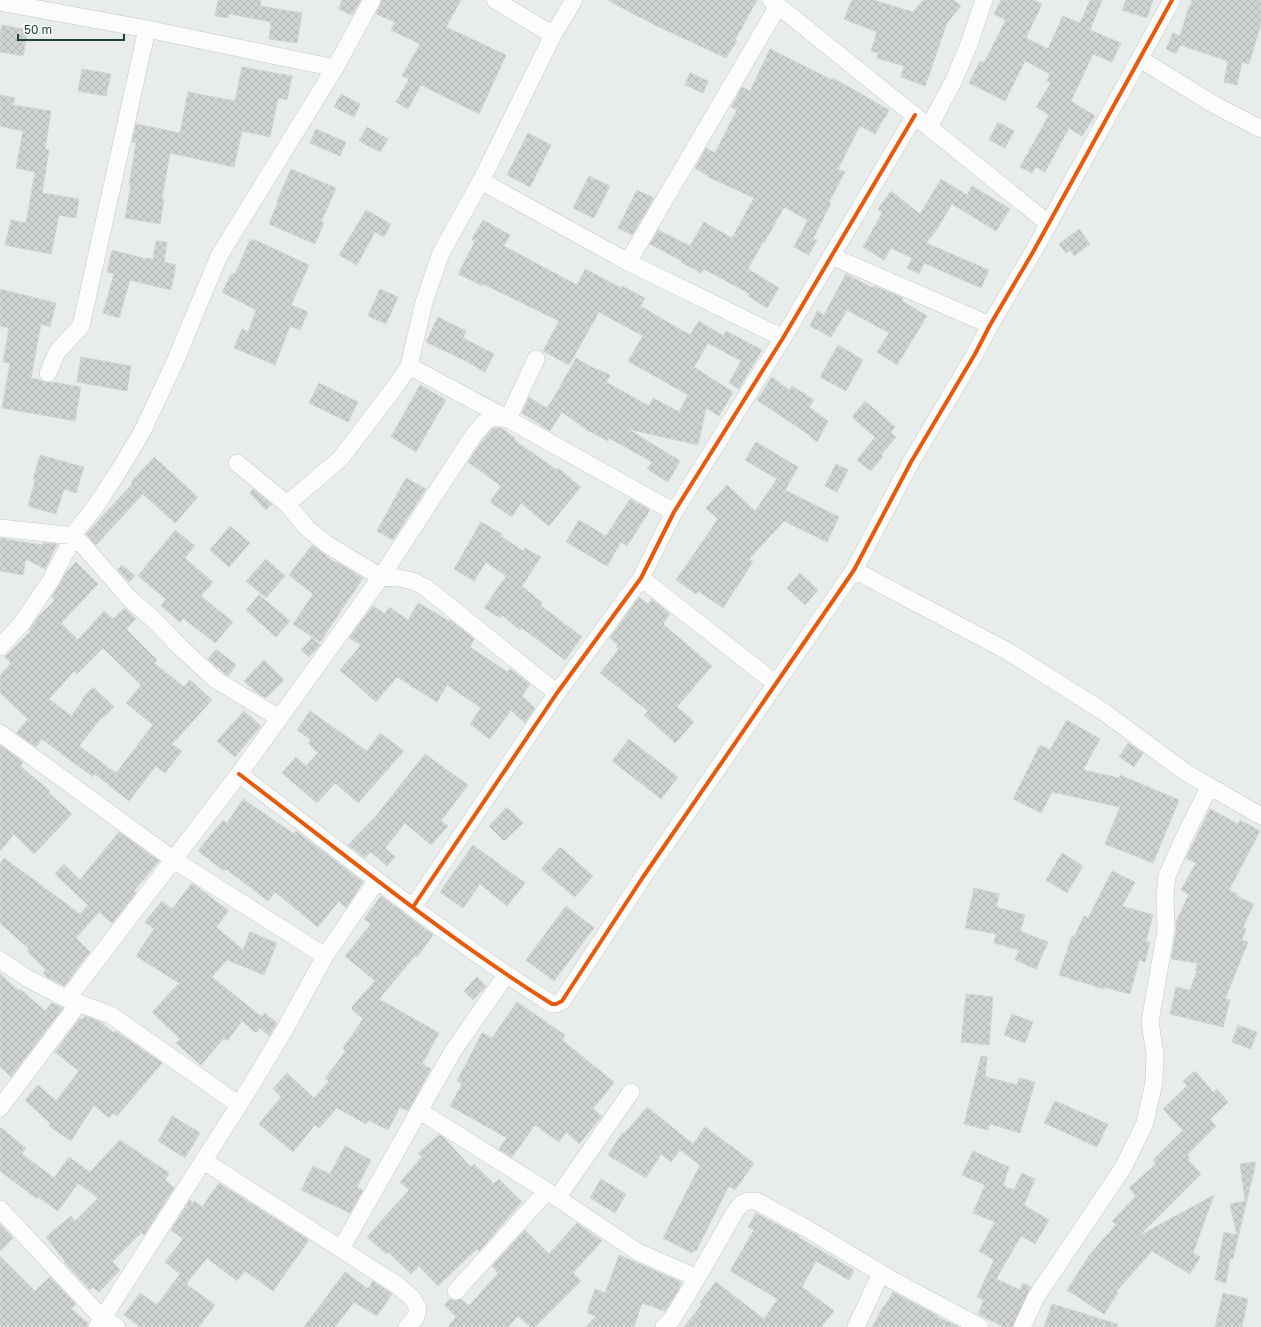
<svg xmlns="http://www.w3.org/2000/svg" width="1261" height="1327" viewBox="0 0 1261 1327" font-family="'Golos Text',sans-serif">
	<defs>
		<pattern id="building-cross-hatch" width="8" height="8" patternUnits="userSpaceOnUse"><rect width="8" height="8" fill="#cfd4d2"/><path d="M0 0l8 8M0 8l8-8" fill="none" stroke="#b2b7b5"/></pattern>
	</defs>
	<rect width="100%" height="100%" fill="#e8edeb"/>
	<path fill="url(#building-cross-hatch)" stroke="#d1d6d4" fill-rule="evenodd" d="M218,0H261L260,6L302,13L297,43L269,39L271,22L229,14L228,18L215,16Z
		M341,0H361L352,15L338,9L342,1Z
		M382,0H461L446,27L506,55L479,114L421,85L408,109L396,102L409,79L402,76L420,44L391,30L395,22L376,14Z
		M607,0H757L735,40L737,41L726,58L655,25Z
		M852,0H873L913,12L923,0H953L961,6L947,23L925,86L901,77L904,66L877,58L878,53L871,51L877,32L844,19Z
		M1001,0H1033L1042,4L1026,38L1048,49L1063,16L1080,23L1090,0H1102L1090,30L1121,43L1112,62L1093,54L1071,101L1095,116L1082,136L1069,128L1045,172L1036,167L1032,173L1020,167L1049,115L1036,107L1051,83L1047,81L1050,74L1025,61L1005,101L969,83L980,61L984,63L1006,20L994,14Z
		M1126,0H1153L1147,18L1122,10Z
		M1192,0H1261V24L1249,64L1242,62L1237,85L1224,82L1228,61L1180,45L1176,54L1166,49L1173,33L1180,36L1189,6L1190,7Z
		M2,25L28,30L23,56L0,52V35Z
		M770,49L832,80L833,78L889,110L875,134L860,126L838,169L845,172L829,202L831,203L813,239L817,240L809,255L794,247L808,220L784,207L764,243L763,242L748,269L779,288L767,308L748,296L750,294L704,269L701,273L681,262L682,261L650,244L658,230L690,246L704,222L732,238L754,198L708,177V176L695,168L706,148L715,153L737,110L731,107L742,87L750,91Z
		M242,67L292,76L287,100L278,98L270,137L242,131L234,167L170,153L162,198L164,199L160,224L125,218L131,185H129L136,143L132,142L136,124L180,133L188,92L235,101Z
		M82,69L111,74L106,96L78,91Z
		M690,73L708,81L703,93L685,85Z
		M341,94L360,104L354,117L334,107Z
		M0,95L15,98L13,105L51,111L45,149L49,150L42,193L79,199L76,218L59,215L51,254L5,245L11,220L26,223L35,172L16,168L23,131L0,126Z
		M998,122L1014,131L1005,148L989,140Z
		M367,127L388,139L380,152L359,141Z
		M316,129L346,142L340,156L310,143Z
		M528,133L551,145L530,187L507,175Z
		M291,169L336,188L321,222L324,223L315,244L269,224L278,202L277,201Z
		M589,176L610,186L594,218L573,208Z
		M941,179L967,195L972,186L1010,209L996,231L952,204L937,229L926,243L989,270L981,288L924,263L919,274L907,268L912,258L891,248L884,260L863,247L882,213L878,209L891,191L920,214Z
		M637,190L654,198L632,235L618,228Z
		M366,210L391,224L384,237L375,232L357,265L339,255Z
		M483,220L510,235L504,246L577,285L585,269L621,288L622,286L645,298L640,306L690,335L699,321L723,336L726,331L762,350L739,389L729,383L741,361L708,343L694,367L733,392L719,416L706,408L698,445L628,429L680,461L668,482L647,469L652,462L609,438L608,441L587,430L562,412L550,431L522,413L529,397L546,408L552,401L576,358L597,370V369L610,375L606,382L649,406L653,398L679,412L688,395L628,361L643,336L599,312L569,365L543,351L559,321L483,284V286L458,274L475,241L472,239Z
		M1079,229L1090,244L1074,256L1070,250L1066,253L1059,244Z
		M250,240H255L309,265L291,305L308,312L300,330L290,326L275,365L234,348L242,329L248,332L256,310L222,292L232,273L235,274Z
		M156,241L167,242L164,262L176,265L171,290L130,280L119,318L103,313L114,274L107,272L112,250L146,259L147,258L153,259Z
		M846,274L873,288L874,286L903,298L902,301L927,316L897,365L877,352L889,333L847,310L831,337L810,326L817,311L824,315Z
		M0,289L56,303L50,327L41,324L31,378L41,380L44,382H52L81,387L75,421L2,408L10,363L3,362L9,328L0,326Z
		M380,289L398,297L386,324L368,316Z
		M438,317L466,331L463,338L494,354L485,372L466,361L426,342Z
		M838,345L863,360L846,391L820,377Z
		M81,357L131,366L127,391L77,382Z
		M772,377L789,390L792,386L814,400L809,407L828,421L817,442L805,432L757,400Z
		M319,383L358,402L348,422L309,403Z
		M420,385L446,400L416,452L391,437Z
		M865,401L895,427L891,432L896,437L881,455L883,456L871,471L857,460L875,437L852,417Z
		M493,428H501L515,438L514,440L557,470L558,468L581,487L549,526L521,503L512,517L490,502L501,486L468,462L483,440Z
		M756,442L798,467L785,490L839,517L827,542L784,521L749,559L753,562L723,608L698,591L696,594L676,580L718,519L706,508L727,485L755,511L777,479L745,460Z
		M40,455L84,467L76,493L64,489L56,514L28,506L35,481L33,480Z
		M154,457L198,497L175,523L143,494L96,545L86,534L132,484L131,482Z
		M836,464L848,470L837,492L825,486Z
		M406,478L426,489L393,540L377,531Z
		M253,489L272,504L266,510L250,493Z
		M630,499L650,510L627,546L621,542L607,566L566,542L579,520L606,536Z
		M481,522L502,534L501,536L523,551L525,548L541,557L522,586L542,603L540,605L582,637L565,660L522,628L520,630L502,615L500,618L484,608L506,576L486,562L474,581L454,569Z
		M230,526L250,543L229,567L210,550Z
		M175,530L195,546L185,558L213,582L201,596L233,622L215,643L183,618L180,622L161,606L166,599L138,576Z
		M0,538L42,545L43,543L57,544L45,569L26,559L23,575L0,571Z
		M312,545L334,562L335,561L363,578L320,642L293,624L313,594L289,575Z
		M266,559L285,576L266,598L246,581Z
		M76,562L98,584L61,623L78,640L104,611L113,619L125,608L136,619L126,629L157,660L154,663L184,687L190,680L212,700L172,744L182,751L165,773L156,766L129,801L95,774L93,777L42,739L36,747L16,733L28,719L0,693V675L11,663L5,657L31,631L29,630L39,616L55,600L52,597L66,573ZM103,648L141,685L126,703L153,725L116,773L79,746L102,717L103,718L114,707L93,687L82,699L83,700L71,716L49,699L74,671L77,674Z
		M122,565L135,576L129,582L118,570Z
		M800,573L818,590L805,605L787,588Z
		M259,595L290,621L276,637L246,610Z
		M639,597L648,604L652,599L670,614L663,624L712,666L677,707L694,722L675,743L644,715L648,711L600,673L619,649L616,647L618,645L610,638Z
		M418,603L449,621L450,620L474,639L470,647L507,672L510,669L530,684L522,696L535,708L525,723L511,710L490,739L470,724L481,708L447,685L437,702L397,677L376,702L340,670L361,645L349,638L373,606L385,614L389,607L408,620Z
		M312,638L320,645L309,657L301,650Z
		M216,649L236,665L228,676L208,659Z
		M264,660L284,680L266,698L256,692L244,681Z
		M244,711L261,726L235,757L217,741Z
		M310,711L367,751L380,733L404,751L358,803L335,783L317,803L282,773L296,757L306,766L318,753L308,743L311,740L297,730Z
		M1067,720L1100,739L1083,770L1119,778L1120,775L1179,800L1153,863L1105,844L1120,807L1052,792L1041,813L1013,799L1040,745L1050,750Z
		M629,739L678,777L661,799L612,761Z
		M1128,743L1143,753L1134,767L1119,757Z
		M0,745L23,762L20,766L50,791L48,792L72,814L34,854L14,834L0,851Z
		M425,754L468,785L441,821L448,826L431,845L405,823L385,848L395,857L387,866L371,852L365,858L348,845L376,816Z
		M243,799L294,834L296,831L363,882L346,908L339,901L318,927L275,892L268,901L226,869L224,871L198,851L223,820L227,823Z
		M507,807L523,823L504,841L489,826Z
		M1210,809L1238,824L1240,820L1260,831L1229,890L1237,894V896L1254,904L1243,927L1246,929L1242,940L1248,942L1225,999L1230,1000L1223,1027L1170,1014L1176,987L1190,990L1197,971L1195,970L1198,963L1171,959L1176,932V922L1189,894L1181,890L1196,863L1186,858Z
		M119,832L159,861L134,891L136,893L112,923L99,912L76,938L90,952L64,986L47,977L43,973L46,970L27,951L29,949L0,923V864L4,858L80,914L88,905L55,874L64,864L80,880Z
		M473,845L525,883L507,906L480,884L463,908L440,892Z
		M560,847L593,876L575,897L541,869Z
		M1062,853L1083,866L1067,893L1046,880Z
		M1112,871L1135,882L1122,906L1153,915L1146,941L1150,942L1145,962L1139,960L1130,994L1104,987V989L1059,975L1072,936L1074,937L1084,916L1088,918Z
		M192,883L229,911L216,927L243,950L250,932L277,943L264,975L227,960L212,977L262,1017L265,1013L277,1023L269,1036L260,1028L256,1033L242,1021L227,1041L224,1038L201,1065L176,1043L180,1039L152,1012L179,983L136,956L154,929L145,922L162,901L172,909Z
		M974,888L999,894L996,907L1025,915L1020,931L1048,942L1036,969L1015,960L1019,950L994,943L996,934L965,928Z
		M381,896L433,935L417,957L415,956L379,999L439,1033L422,1064L431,1069L408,1111L400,1107L388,1130L368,1120L366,1124L337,1108L319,1128L315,1125L293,1152L259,1124L281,1097L273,1089L287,1073L314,1098L329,1081L325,1078L346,1051L343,1048L363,1019L351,1008L375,981L345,956L371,924L364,919Z
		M566,906L594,928L554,981L526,960Z
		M0,974L19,991L20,989L45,1011L52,1003L63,1008L11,1077L0,1066Z
		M477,977L486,986L473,1000L464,991Z
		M966,994L993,997L989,1045L961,1042Z
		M517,1002L565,1035L562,1040L614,1082L593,1109L602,1116L579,1144L566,1132L559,1142L535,1125L512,1157L499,1149L507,1138L450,1106L462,1084L457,1081L482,1033L492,1038Z
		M1012,1014L1033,1022L1025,1043L1004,1035Z
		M85,1016L100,1022L114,1033L116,1031L162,1063L117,1116L112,1113L109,1118L94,1105L71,1141L49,1126L50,1123L25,1100L38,1085L56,1101L79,1071L55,1052L80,1018L82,1020Z
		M1238,1025L1257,1032L1251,1049L1232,1042Z
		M981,1056L987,1057L985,1079L986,1077L1017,1085L1019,1078L1035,1082L1020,1133L990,1124L988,1130L964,1124Z
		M1195,1071L1213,1092L1217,1089L1228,1102L1210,1119L1216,1126L1187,1155L1190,1158L1188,1160L1201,1174L1139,1236L1214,1195L1193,1253L1200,1257L1190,1274L1152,1251L1116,1292L1118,1293L1104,1314L1067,1290L1090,1254L1116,1225L1112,1221L1136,1196L1129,1188L1156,1164L1153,1160L1183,1130L1163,1109L1187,1086L1183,1081Z
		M1055,1101L1108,1124L1097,1147L1044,1123Z
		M647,1107L693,1144L705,1127L754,1163L735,1190L729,1186L696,1251L694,1250L692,1253L663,1238L700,1165L680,1150L671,1162L661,1154L646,1178L608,1155L622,1133L624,1134Z
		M172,1116L200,1133L185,1158L158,1141Z
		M0,1127L26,1148L22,1154L54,1178L69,1157L90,1172L120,1140L169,1173L165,1180L174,1188L144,1235L141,1233L112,1262L120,1270L99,1292L93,1287L90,1290L64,1262L65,1261L46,1237L71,1216L75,1221L98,1198L78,1183L58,1211L38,1197L37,1199L0,1171Z
		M439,1135L443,1137L471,1167L474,1164L494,1184L499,1179L522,1202L479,1251L477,1249L438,1286L419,1266L411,1274L388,1252L386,1254L367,1237L409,1190L400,1182L422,1157L418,1153Z
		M345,1146L371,1160L357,1187L363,1190L350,1213L301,1190L313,1166L330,1174Z
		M973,1151L1009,1167L1003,1186L1014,1190L1022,1173L1035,1179L1024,1205L1049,1220L1035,1244L1021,1236L996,1279L1020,1290L1023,1283L1031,1287L1012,1327H1004L978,1314L984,1300L977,1297L994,1260L979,1251L995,1222L973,1213L985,1185L962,1175Z
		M1256,1162L1233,1259L1230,1258L1226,1283L1215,1280L1224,1232L1237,1235L1230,1204L1245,1201L1240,1164Z
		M601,1179L626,1194L615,1213L590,1198Z
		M219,1183L309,1240L273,1291L245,1271L237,1281L207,1258L186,1284L215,1305L199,1327H140L124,1315L140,1293L157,1305L180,1274L165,1262L183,1239L171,1230L190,1200L193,1203L194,1201L202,1207Z
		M756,1213L799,1236L798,1237L854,1270L849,1280L816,1261L802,1287L834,1311L821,1327H684L702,1304L700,1302L716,1282L764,1319L778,1299L730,1271L754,1230L748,1227Z
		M577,1223L602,1241L573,1273L581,1281L535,1327H530L518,1316L508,1327H448L456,1317L444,1305L450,1299L454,1301L461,1299L469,1306L498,1273L492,1266L525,1230L549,1254Z
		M0,1224L13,1238L0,1251Z
		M619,1255L681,1282L679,1289L665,1311L642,1303L634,1327H586L596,1316L587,1313L595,1289L605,1293Z
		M0,1256L35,1291L50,1277L76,1304L71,1309L88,1323L87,1327H0Z
		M345,1272L368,1289L373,1281L392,1294L377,1316L354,1302L335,1327H304Z
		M893,1292L938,1316L937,1317L959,1327H872L883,1307H884Z
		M1223,1293L1248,1299L1242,1327H1215Z
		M1052,1304L1117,1324V1327H1044Z"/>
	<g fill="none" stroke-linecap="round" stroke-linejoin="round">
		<defs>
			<path id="minor" d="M495,0L553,35
				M574,0L553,35L481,181L628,262L783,338
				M771,0L1049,224
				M0,2L147,29L335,68
				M1140,59L1213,104L1261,129
				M929,127L954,80L969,44L984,0
				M831,256L990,325
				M628,262L778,6
				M409,366L424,302L441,253L481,181
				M48,373L57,352L81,326L147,29
				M237,463L287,504L307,528L328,545L381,577L399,578L413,581L425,587L557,693
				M287,504L340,459L395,387L409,366L508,419L674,512
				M0,528L75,536L130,599L154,620L180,647L216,680L279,718
				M854,570L1009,652L1104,712L1185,772L1261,816
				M641,578L775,683
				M0,647L22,623L51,580L78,528L93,510L118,472L142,432L174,364L219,256L335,68L372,0
				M0,733L174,860L325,956
				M239,774C342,852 442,935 552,1004H556L562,1001L643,877L854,570L911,462L975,354L990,325L1033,252L1172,0
				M413,907L557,693L641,578L674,512L783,338L915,115
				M0,960L27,978L67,999L111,1015L239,1105
				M67,999L239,774L381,577L475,433C479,430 482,425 486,421C491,416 501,418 508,419L536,359
				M0,1108L79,1003
				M420,1111L547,1191L638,1252L697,1278
				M204,1161L397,1285L413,1299L418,1309L416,1317L407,1327
				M557,1198L631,1092
				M0,1209L102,1318L117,1327
				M341,1249L453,1051L506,975
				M456,1291L547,1191
				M97,1327L239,1105L285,1029L325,956L377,880
				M664,1327L672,1319L697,1278L735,1212L741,1204L748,1201H756L806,1228L894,1281L980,1327
				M856,1327L881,1273
				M1022,1327L1036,1297L1123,1168L1145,1123L1154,1082L1155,1054L1150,1022L1166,930L1165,897L1167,876L1186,833L1210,786"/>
		</defs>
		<use href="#minor" stroke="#c5cac8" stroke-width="18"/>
		<use href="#minor" stroke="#fcfcfc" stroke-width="17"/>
		<defs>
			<path id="cycleway" d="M239,774C342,852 442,935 552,1004H556L562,1001L643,877L854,570L911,462L975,354L990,325L1033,252L1172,0
				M413,907L557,693L641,578L674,512L783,338L915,115"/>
		</defs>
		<use href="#cycleway" stroke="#f7fbf9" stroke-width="6"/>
		<use href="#cycleway" stroke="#e8590c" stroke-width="4"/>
	</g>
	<path d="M18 34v6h106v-6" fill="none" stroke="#24423a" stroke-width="2"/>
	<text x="24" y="34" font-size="12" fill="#24423a" stroke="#f7fbf9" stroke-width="3" paint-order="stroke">50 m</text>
</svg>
